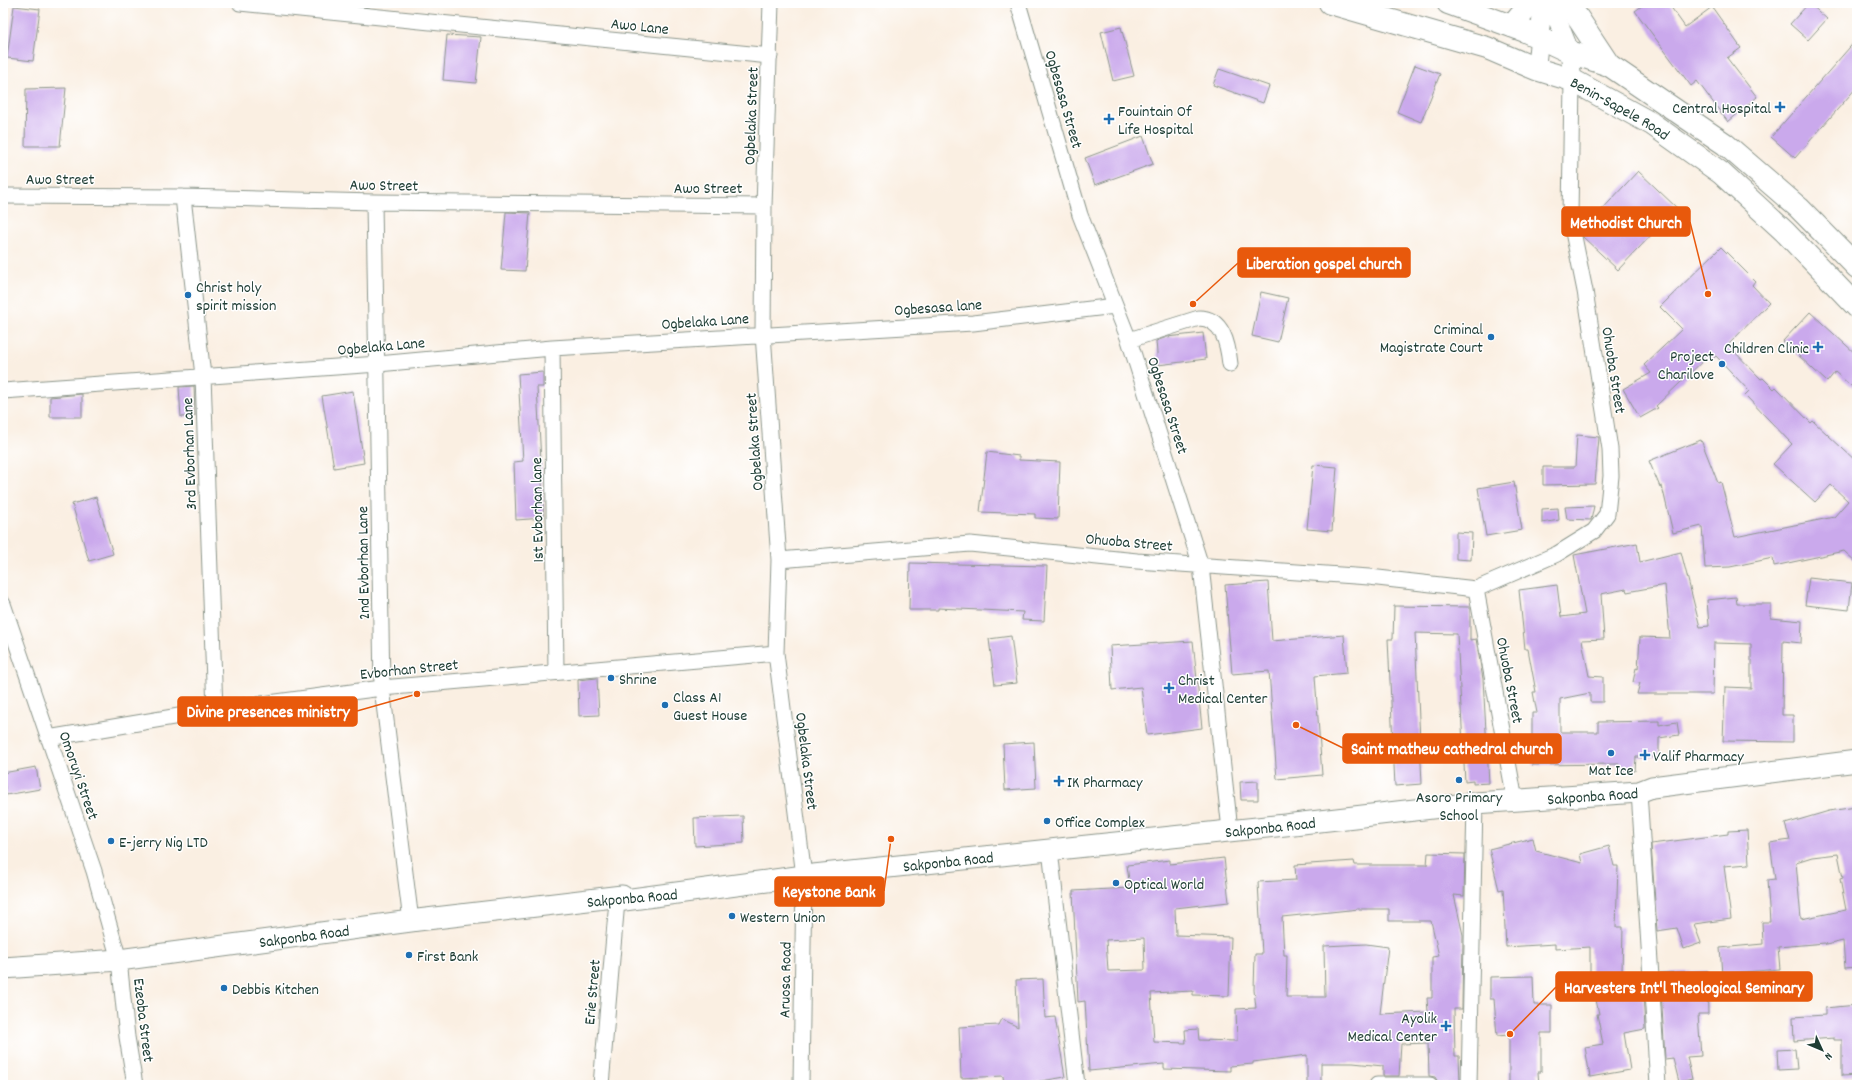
<svg xmlns="http://www.w3.org/2000/svg" width="1860" height="1088" viewBox="0 0 1860 1088" font-family="Dekko,sans-serif">
	<rect width="100%" height="100%" fill="#fff"/>
	<filter id="ink" filterUnits="userSpaceOnUse"><feTurbulence type="fractalNoise" baseFrequency=".025" numOctaves="2"/><feDisplacementMap in="SourceGraphic" scale="8" xChannelSelector="R" yChannelSelector="G"/><feConvolveMatrix kernelMatrix="1 2 1 2 8 2 1 2 1" color-interpolation-filters="sRGB"/></filter>
	<filter id="wash" filterUnits="userSpaceOnUse"><feTurbulence type="fractalNoise" baseFrequency=".012" numOctaves="4" result="noise"/><feDisplacementMap in="SourceGraphic" scale="16" xChannelSelector="R" yChannelSelector="G"/><feGaussianBlur stdDeviation="0.9" result="paint"/><feColorMatrix in="noise" values="0 0 0 0 0 0 0 0 0 0 0 0 0 0 0 0 0 1.4 0 .05"/><feComposite in="paint" operator="in"/></filter>
	<g filter="url(#wash)">
		<rect width="100%" height="100%" fill="#faefe2"/>
		<g id="blocks">
			<path fill="#caa9ec" fill-rule="evenodd" d="M1646,3H1668L1685,27L1712,7L1741,48L1727,58L1757,97L1728,122L1697,81L1691,86L1635,11Z
				M1809,3L1827,19L1808,40L1790,24Z
				M14,6L40,9L33,61L7,58Z
				M1121,27L1134,76L1113,81L1101,32Z
				M447,35L481,37L476,83L443,80Z
				M1857,39V87L1795,158L1771,137Z
				M1415,65L1440,74L1421,122L1397,112Z
				M1219,69L1269,86L1263,103L1213,85Z
				M66,88L60,146H25L26,89Z
				M1143,136L1153,164L1095,185L1085,158Z
				M1638,171L1677,208L1618,270L1583,237L1582,231Z
				M506,212L530,213L525,271L501,270Z
				M1721,247L1755,281L1752,285L1769,303L1728,345L1761,379L1763,378L1774,389L1776,387L1811,423L1813,421L1857,462V563L1844,551L1774,566L1773,558L1730,567L1705,568L1702,526L1673,533L1662,486L1660,487L1649,461L1701,440L1718,483L1721,482L1735,537L1834,517L1848,501L1831,485L1815,502L1773,464L1792,444L1745,395L1749,391L1716,356L1712,360L1708,356L1656,406L1658,408L1640,418L1623,389L1651,373L1644,365L1682,329L1660,307Z
				M1261,292L1288,298L1278,342L1252,336Z
				M1810,312L1857,355V391L1835,372L1827,382L1783,341Z
				M1203,333L1206,359L1158,365L1156,341L1167,337Z
				M543,372V387H537L544,518L516,520L514,462L523,461L518,374Z
				M194,386L195,416L181,417L179,387Z
				M353,391L364,463L334,468L322,396Z
				M82,394V417H50V397Z
				M1577,435L1599,437L1595,484L1543,485V467H1575Z
				M987,452L1019,456V460L1060,462L1058,519L1035,518V514L980,512Z
				M1313,465L1337,467L1332,531L1307,529Z
				M1514,482L1522,530L1486,536L1478,488Z
				M96,497L113,554L89,561L72,504Z
				M1594,506L1591,520L1567,519L1565,507Z
				M1558,508L1559,520L1542,523V509Z
				M1456,532L1472,533L1471,560L1456,559Z
				M1637,543L1640,562L1681,552L1700,627L1709,626L1707,600L1736,597L1737,604H1771V618L1802,621L1801,643L1783,641L1782,715H1793V742L1723,741L1725,687L1751,688V644L1714,643L1713,694H1637L1640,683L1633,682L1636,668L1638,669L1640,637L1670,638L1665,585L1627,592L1626,589L1601,594L1604,639L1582,640L1589,676L1603,677V702H1590V693L1560,699V732H1598V722L1659,721V725L1677,722L1679,735L1659,738V757H1636L1635,771H1619V764L1532,765V713H1537L1533,692H1536L1528,649H1525L1519,590L1557,585L1561,617L1585,614L1574,555Z
				M910,563L1047,566L1044,621L1022,620L1023,612L938,608V610H909Z
				M1809,578L1852,583L1849,610L1805,605Z
				M1268,582L1272,641L1344,635L1347,673L1315,676L1322,775L1277,779L1269,671L1232,674L1225,585Z
				M1394,606L1470,607V640L1476,639L1483,679L1489,783L1473,784V781L1465,782L1457,634L1415,633L1422,784L1395,786L1388,639H1393Z
				M1011,636L1017,683L995,685L989,639Z
				M1193,641L1202,728L1147,735L1141,687L1112,690L1110,646Z
				M597,678L599,715L579,716L578,680Z
				M1034,742L1036,788L1005,790L1003,744Z
				M36,767L40,789L6,795L3,773Z
				M1258,781V800H1241L1240,782Z
				M1856,807L1857,967L1845,968L1843,941L1826,945L1825,943L1778,947L1780,969L1722,974L1720,948L1763,944L1762,922H1770L1767,880L1775,879L1770,843L1790,840L1785,824L1829,811ZM1838,854L1843,878L1840,879L1846,910L1801,919L1796,862L1812,857Z
				M743,816L744,843L695,846L694,818Z
				M1747,830L1749,864L1724,866L1731,919L1694,924L1701,943L1684,949L1677,928L1657,931L1651,844L1728,834V831Z
				M1533,838L1536,851L1582,863L1580,854L1609,846L1614,866H1618L1616,927H1623L1622,972L1614,975L1642,974L1645,1029L1624,1033L1630,1070L1590,1077L1585,1047L1603,1044L1597,1014H1599L1590,971V947L1555,949V944L1506,947L1503,889L1499,890L1489,849Z
				M1428,853L1465,854L1464,896L1454,895L1463,935L1462,1009H1454L1455,1056H1459L1460,1083L1439,1084L1435,1077L1429,1076L1428,1043L1401,1044L1399,1076H1383V1066L1353,1063H1321V1084L1307,1085V1055L1253,1062V1064L1230,1066V1071L1164,1069V1064L1089,1071L1085,1001L1078,1002L1073,891L1130,888L1127,865L1170,860V864L1224,858L1229,902L1175,908L1176,935L1231,937L1229,996L1193,995V991L1151,993L1154,1042L1186,1043L1185,1030L1198,1029L1199,1040L1237,1041L1236,1009L1256,1008L1254,990L1255,954H1262L1258,882L1296,880L1295,865L1354,861L1355,865H1427ZM1359,909H1389V921H1431L1439,956L1432,957V998H1427L1428,1012L1380,1014L1388,947L1366,944L1324,946L1325,997H1286L1287,955H1284L1282,917ZM1144,938L1145,970L1108,971L1106,940Z
				M1707,971L1708,1014H1698L1701,1056L1687,1057L1692,1079L1679,1082L1673,1058L1665,1059L1660,973Z
				M1533,976L1534,1005H1552V1033H1541V1072H1538L1539,1085H1509V1035L1497,1036L1494,999H1490V977Z
				M1043,979L1045,1018L1055,1017L1065,1077L1018,1085H1004L1003,1076L961,1078L959,1027L999,1025L1002,1019L1018,1027L1016,980Z
				M1857,1005V1075L1842,1076V1040H1834V1038L1794,1041L1793,1017L1825,1015V1008Z
				M1795,1049L1797,1069L1778,1070L1777,1050Z"/>
		</g>
	</g>
	<g filter="url(#ink)">
		<use href="#blocks" fill-opacity="0" stroke="#8c968b" stroke-width="1"/>
		<g fill="none" stroke-linecap="round" stroke-linejoin="round">
			<defs>
				<path id="minor" d="M240,3L770,56
					M771,3L764,206L763,334L779,560L776,653L804,876L801,1085
					M1018,3L1080,215L1129,340L1201,566L1230,830
					M3,196L183,197L374,202L764,206
					M183,197L203,376L215,710
					M374,202L382,688L411,921
					M1129,340L1199,318C1223,318 1228,345 1230,364
					M552,348L556,672
					M3,391L378,364L552,348L973,323L1115,306
					M779,560L970,544L1137,561L1369,577L1476,589L1557,554L1594,531L1607,514L1611,476L1610,449L1585,291L1570,217L1572,80
					M1476,589L1515,800
					M3,604L94,871L119,960L127,1037L135,1085
					M48,738L215,710L382,688L776,653
					M1639,792L1658,1085
					M1050,850L1077,1085
					M601,1085L617,901
					M1377,1085H1430
					M1469,1085L1475,803"/>
				<path id="tertiary" d="M1551,3L1570,52L1572,80
					M1536,69L1543,3"/>
				<g id="secondary">
					<path id="s1" d="M3,968L119,960L418,920L622,896L617,901L804,876L1285,825L1475,803L1639,792L1652,787L1857,761"/>
				</g>
				<g id="trunk">
					<path id="s2" d="M1330,3L1487,48L1536,69L1572,80L1652,124L1721,173L1785,232L1857,307"/>
					<path d="M1448,3L1525,31L1570,52L1609,65L1725,144L1799,208L1857,267"/>
					<path d="M1568,3L1609,65"/>
					<path d="M1512,26L1531,3"/>
				</g>
			</defs>
			<use href="#minor" stroke="#8c968b" stroke-width="17"/>
			<use href="#tertiary" stroke="#8c968b" stroke-width="20"/>
			<use href="#secondary" stroke="#8c968b" stroke-width="23"/>
			<use href="#trunk" stroke="#8c968b" stroke-width="24"/>
			<use href="#minor" stroke="#fff" stroke-width="15"/>
			<use href="#tertiary" stroke="#fff" stroke-width="18"/>
			<use href="#secondary" stroke="#fff" stroke-width="21"/>
			<use href="#trunk" stroke="#fff" stroke-width="22"/>
		</g>
	</g>
	<g fill="#1f6fb2" stroke="#fff" stroke-width="1.5">
		<path d="M1778 101h4v4h4v4h-4v4h-4v-4h-4v-4h4z"/>
		<path d="M1107 113h4v4h4v4h-4v4h-4v-4h-4v-4h4z"/>
		<circle cx="188" cy="295" r="4"/>
		<circle cx="1491" cy="337" r="4"/>
		<path d="M1816 341h4v4h4v4h-4v4h-4v-4h-4v-4h4z"/>
		<circle cx="1722" cy="364" r="4"/>
		<circle cx="611" cy="678" r="4"/>
		<path d="M1167 682h4v4h4v4h-4v4h-4v-4h-4v-4h4z"/>
		<circle cx="665" cy="705" r="4"/>
		<circle cx="1611" cy="753" r="4"/>
		<path d="M1643 749h4v4h4v4h-4v4h-4v-4h-4v-4h4z"/>
		<circle cx="1459" cy="780" r="4"/>
		<path d="M1057 775h4v4h4v4h-4v4h-4v-4h-4v-4h4z"/>
		<circle cx="1047" cy="821" r="4"/>
		<circle cx="111" cy="841" r="4"/>
		<circle cx="1116" cy="883" r="4"/>
		<circle cx="732" cy="916" r="4"/>
		<circle cx="409" cy="955" r="4"/>
		<circle cx="224" cy="988" r="4"/>
		<path d="M1444 1020h4v4h4v4h-4v4h-4v-4h-4v-4h4z"/>
	</g>
	<g text-anchor="middle" stroke-width="3" stroke-linejoin="round" paint-order="stroke">
		<g font-size="16" fill="#1f3d34" stroke="#fff">
			<text transform="translate(640 25) rotate(6)" y="6">Awo Lane</text>
			<text transform="translate(1065 99) rotate(74)" y="6">Ogbesasa Street</text>
			<text dy="6" stroke="none"><textPath href="#s2" startOffset="310">Benin-Sapele Road</textPath></text>
			<text transform="translate(750 116) rotate(-88)" y="6">Ogbelaka Street</text>
			<text x="60" y="184">Awo Street</text>
			<text transform="translate(384 184) rotate(1)" y="6">Awo Street</text>
			<text x="708" y="193">Awo Street</text>
			<text transform="translate(938 306) rotate(-4)" y="6">Ogbesasa lane</text>
			<text transform="translate(705 320) rotate(-4)" y="6">Ogbelaka Lane</text>
			<text transform="translate(381 345) rotate(-5)" y="6">Ogbelaka Lane</text>
			<text transform="translate(1615 370) rotate(81)" y="6">Ohuoba Street</text>
			<text transform="translate(1169 405) rotate(72)" y="6">Ogbesasa Street</text>
			<text transform="translate(753 442) rotate(-94)" y="6">Ogbelaka Street</text>
			<text transform="translate(188 454) rotate(-92)" y="6">3rd Evborhan Lane</text>
			<text transform="translate(536 510) rotate(-91)" y="6">1st Evborhan lane</text>
			<text transform="translate(1129 541) rotate(5)" y="6">Ohuoba Street</text>
			<text transform="translate(362 563) rotate(-91)" y="6">2nd Evborhan Lane</text>
			<text transform="translate(409 668) rotate(-6)" y="6">Evborhan Street</text>
			<text transform="translate(1511 680) rotate(79)" y="6">Ohuoba Street</text>
			<text transform="translate(808 761) rotate(83)" y="6">Ogbelaka Street</text>
			<text transform="translate(80 775) rotate(71)" y="6">Omoruyi Street</text>
			<text dy="6" stroke="none"><textPath href="#s1" startOffset="1612">Sakponba Road</textPath></text>
			<text dy="6" stroke="none"><textPath href="#s1" startOffset="1288">Sakponba Road</textPath></text>
			<text dy="6" stroke="none"><textPath href="#s1" startOffset="964">Sakponba Road</textPath></text>
			<text transform="translate(632 897) rotate(-5)" y="6">Sakponba Road</text>
			<text dy="6" stroke="none"><textPath href="#s1" startOffset="303">Sakponba Road</textPath></text>
			<text transform="translate(784 980) rotate(-89)" y="6">Aruosa Road</text>
			<text transform="translate(591 992) rotate(-85)" y="6">Erie Street</text>
			<text transform="translate(145 1020) rotate(83)" y="6">Ezeoba Street</text>
		</g>
		<g font-size="16" fill="#1f3d34" stroke="#fff" text-anchor="start">
			<text x="1771" y="113" text-anchor="end">Central Hospital</text>
			<text x="1118" y="116">Fouintain Of<tspan x="1118" dy="18">Life Hospital</tspan></text>
			<text x="196" y="292">Christ holy<tspan x="196" dy="18">spirit mission</tspan></text>
			<text x="1483" y="334" text-anchor="end">Criminal<tspan x="1483" dy="18">Magistrate Court</tspan></text>
			<text x="1809" y="353" text-anchor="end">Children Clinic</text>
			<text x="1714" y="361" text-anchor="end">Project<tspan x="1714" dy="18">Charilove</tspan></text>
			<text x="619" y="684">Shrine</text>
			<text x="1178" y="685">Christ<tspan x="1178" dy="18">Medical Center</tspan></text>
			<text x="673" y="702">Class A1<tspan x="673" dy="18">Guest House</tspan></text>
			<text x="1653" y="761">Valif Pharmacy</text>
			<text x="1611" y="775" text-anchor="middle">Mat Ice</text>
			<text x="1067" y="787">IK Pharmacy</text>
			<text x="1459" y="802" text-anchor="middle">Asoro Primary<tspan x="1459" dy="18">School</tspan></text>
			<text x="1055" y="827">Office Complex</text>
			<text x="119" y="847">E-jerry Nig LTD</text>
			<text x="1124" y="889">Optical World</text>
			<text x="740" y="922">Western Union</text>
			<text x="417" y="961">First Bank</text>
			<text x="232" y="994">Debbis Kitchen</text>
			<text x="1437" y="1023" text-anchor="end">Ayolik<tspan x="1437" dy="18">Medical Center</tspan></text>
		</g>
	</g>
	<path fill="none" stroke="#e8590c" stroke-width="1.5" d="M1708 294L1690 222M1193 304L1238 263M417 694L357 711M1296 725L1343 748M891 839L884 891M1510 1034L1556 987"/>
	<g fill="#e8590c" stroke="#fff" stroke-width="1.5">
		<circle cx="1708" cy="294" r="4"/>
		<circle cx="1193" cy="304" r="4"/>
		<circle cx="417" cy="694" r="4"/>
		<circle cx="1296" cy="725" r="4"/>
		<circle cx="891" cy="839" r="4"/>
		<circle cx="1510" cy="1034" r="4"/>
	</g>
	<g fill="#e8590c" stroke="#e8590c" stroke-width="1.5">
		<rect x="1562" y="207" width="128" height="29" rx="4"/>
		<rect x="1238" y="248" width="172" height="29" rx="4"/>
		<rect x="178" y="697" width="179" height="29" rx="4"/>
		<rect x="1343" y="734" width="218" height="29" rx="4"/>
		<rect x="775" y="877" width="109" height="29" rx="4"/>
		<rect x="1556" y="972" width="256" height="29" rx="4"/>
	</g>
	<g font-size="17" text-anchor="middle" font-weight="bold" fill="#fff">
		<text x="1626" y="228">Methodist Church</text>
		<text x="1324" y="269">Liberation gospel church</text>
		<text x="268" y="717">Divine presences ministry</text>
		<text x="1452" y="754">Saint mathew cathedral church</text>
		<text x="829" y="897">Keystone Bank</text>
		<text x="1684" y="993">Harvesters Int'l Theological Seminary</text>
	</g>
	<rect width="1860" height="1088" fill="none" stroke="#fff" stroke-width="16"/>
	<g transform="translate(1822 1050) rotate(134)" stroke="#ffffff" stroke-width="3" paint-order="stroke">
	<path d="M0-3L7 15L0 10L-7 15Z" fill="#1f3d34"/>
	<text y="-6" font-size="11" font-weight="bold" text-anchor="middle" fill="#1f3d34">N</text>
	</g>
</svg>
